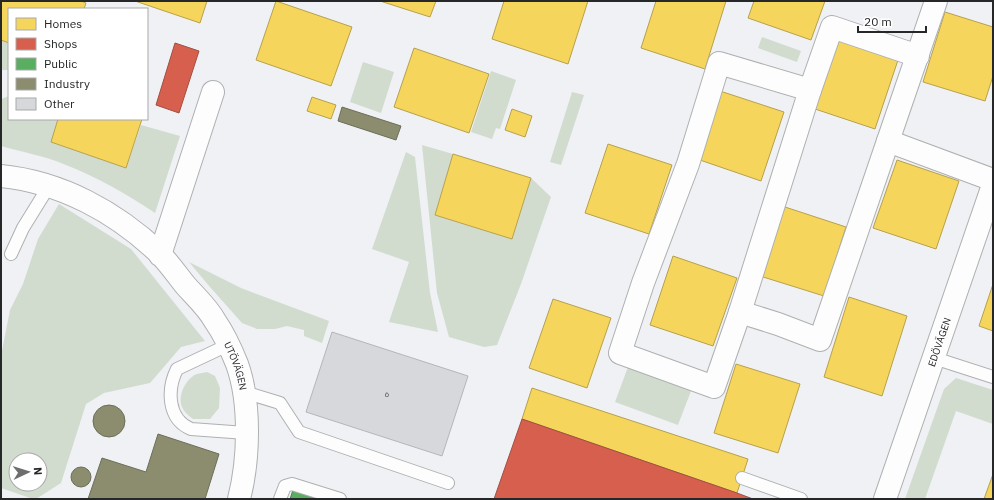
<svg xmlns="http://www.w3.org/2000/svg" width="994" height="500" viewBox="0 0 994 500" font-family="'IBM Plex Sans',sans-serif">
	<rect width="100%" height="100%" fill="#eff1f4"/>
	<path fill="#d1dccf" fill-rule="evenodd" d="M762,37L801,51L797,62L758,48Z
		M1,40L9,43V70H1Z
		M363,62L394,72L381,113L350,102Z
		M491,71L516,80L500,129L496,128L492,139L471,132Z
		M572,92L584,95L561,165L550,162Z
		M9,96V119H58L51,142L126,168L141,125L180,136L155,213C127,194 97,177 66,165C45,156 22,152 1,146V99Z
		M422,145L453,154L435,215L512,239L531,178L551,197L521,284L497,345L484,347L449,337L437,293Z
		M406,152L415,157L430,293L438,332L389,322L409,262L372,249Z
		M59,204L131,249L205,341L181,347L150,383L104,393L86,404L61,483L36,499H33L1,488V356L10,310L23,284L38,239ZM16,460H40V484H16Z
		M189,262L241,288L329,321L322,343L304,336V330L287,326L275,329H257L242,323L210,287Z
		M628,367L691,391L678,425L615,402Z
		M207,372L215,376L220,388L219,408L210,419H193C189,416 184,412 182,407C177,396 186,378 197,374C200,373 204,373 207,372Z
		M956,378L993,390V424L956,411L925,499H905L944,389Z"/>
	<path fill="#f6d55c" stroke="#b7a14c" d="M1,1H81L86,3L84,9H9V43L1,40Z
		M135,1H207L200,23Z
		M276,1L352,27L331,86L256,60Z
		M380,1H436L430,17Z
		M504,1H588L568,64L492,39Z
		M656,1H726L705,69L641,48Z
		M754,1H825L811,40L748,18Z
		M945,12L993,27V76L985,101L923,82Z
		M834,39L898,60L875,129L812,108Z
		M414,48L489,74L469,133L394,107Z
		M720,91L784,112L761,181L697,159Z
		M312,97L336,105L331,119L307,111Z
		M512,109L532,116L525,137L505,130Z
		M58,119H142L126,168L51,142Z
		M608,144L672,165L649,234L585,213Z
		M453,154L531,178L512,239L435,215Z
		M897,160L959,181L936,249L873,228Z
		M782,206L846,227L824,296L760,276Z
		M673,256L737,278L713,346L650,325Z
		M993,284V331L979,326Z
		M849,297L907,316L882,396L824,377Z
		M553,299L611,318L587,388L529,368Z
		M736,364L800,384L778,453L714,433Z
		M532,388L748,459L737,493L522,419Z
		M993,474V499H984Z"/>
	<path fill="#d6604d" stroke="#a14f42" d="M175,43L199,51L179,113L156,105Z
		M522,419L737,493L753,499H494Z"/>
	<path fill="#5aae61" stroke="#4a8650" d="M293,490L320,499H290Z"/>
	<path fill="#8c8c6e" stroke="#6d6e59" d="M342,107L401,126L396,140L338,121Z
		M93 421a16 16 0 1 1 32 0a16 16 0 1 1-32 0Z
		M158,434L219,454L205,499H88L102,458L146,472Z
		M71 477a10 10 0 1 1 20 0a10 10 0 1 1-20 0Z"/>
	<path fill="#d7d8db" stroke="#b4b6b8" d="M332,332L468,376L442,456L306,412Z"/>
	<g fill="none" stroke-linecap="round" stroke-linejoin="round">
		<defs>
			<path id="service" d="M11,254L23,228L49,186
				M228,345L177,369C167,389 167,419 191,429L246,433
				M934,358L993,377
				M244,392L280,403L299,432L448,483
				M742,478L801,499
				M280,499L285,486L292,484L340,499"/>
			<g id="minor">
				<path d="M719,63L810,90L740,312L714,387L620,353L643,283L688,164Z"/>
				<path d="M810,90L832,27L918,56"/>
				<path d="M888,141L936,1"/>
				<path id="s1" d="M1,176C61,182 116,212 159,253C169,263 177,275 186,286C196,297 208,308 215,321C224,334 231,349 237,364C251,403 249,460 239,499"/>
				<path d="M160,255L213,92"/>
				<path d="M740,312L778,324L820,340L888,141L993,180"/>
				<path id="s2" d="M885,499L993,185"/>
			</g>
		</defs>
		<use href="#service" stroke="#aeb0b1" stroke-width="14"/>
		<use href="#minor" stroke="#aeb0b1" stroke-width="24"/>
		<use href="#service" stroke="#fdfdfd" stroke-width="12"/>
		<use href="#minor" stroke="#fdfdfd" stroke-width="22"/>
	</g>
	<g text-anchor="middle" stroke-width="4" stroke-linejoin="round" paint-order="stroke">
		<g font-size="8" fill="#535556">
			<text x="387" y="397">6</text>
		</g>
		<g font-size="10" fill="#252728" stroke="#fff">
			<text dy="4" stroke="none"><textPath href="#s2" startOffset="166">EDÖVÄGEN</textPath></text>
			<text dy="4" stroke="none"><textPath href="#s1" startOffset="317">UTÖVÄGEN</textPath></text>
		</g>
	</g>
	<rect width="994" height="500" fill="none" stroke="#252728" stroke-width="4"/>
	<rect x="8" y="8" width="140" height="112" fill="#ffffff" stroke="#a8a9a9"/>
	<rect x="16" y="18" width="20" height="12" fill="#f6d55c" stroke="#a8a9a9"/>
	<text x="44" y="28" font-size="12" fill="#252728">Homes</text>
	<rect x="16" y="38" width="20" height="12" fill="#d6604d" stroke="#a8a9a9"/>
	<text x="44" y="48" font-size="12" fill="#252728">Shops</text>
	<rect x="16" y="58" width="20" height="12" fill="#5aae61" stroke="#a8a9a9"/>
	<text x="44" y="68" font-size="12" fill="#252728">Public</text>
	<rect x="16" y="78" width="20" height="12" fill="#8c8c6e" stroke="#a8a9a9"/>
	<text x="44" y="88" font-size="12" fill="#252728">Industry</text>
	<rect x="16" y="98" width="20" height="12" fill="#d7d8db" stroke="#a8a9a9"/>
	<text x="44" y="108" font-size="12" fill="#252728">Other</text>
	<g transform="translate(28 472) rotate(86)"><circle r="19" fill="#ffffff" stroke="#a8a9a9"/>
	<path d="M0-3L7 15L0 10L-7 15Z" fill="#6c6e6f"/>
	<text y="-6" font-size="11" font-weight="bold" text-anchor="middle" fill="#252728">N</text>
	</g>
	<path d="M858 26v6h68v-6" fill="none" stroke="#252728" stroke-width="2"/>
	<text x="864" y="26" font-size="12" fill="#252728" stroke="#ffffff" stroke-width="3" paint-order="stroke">20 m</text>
</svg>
